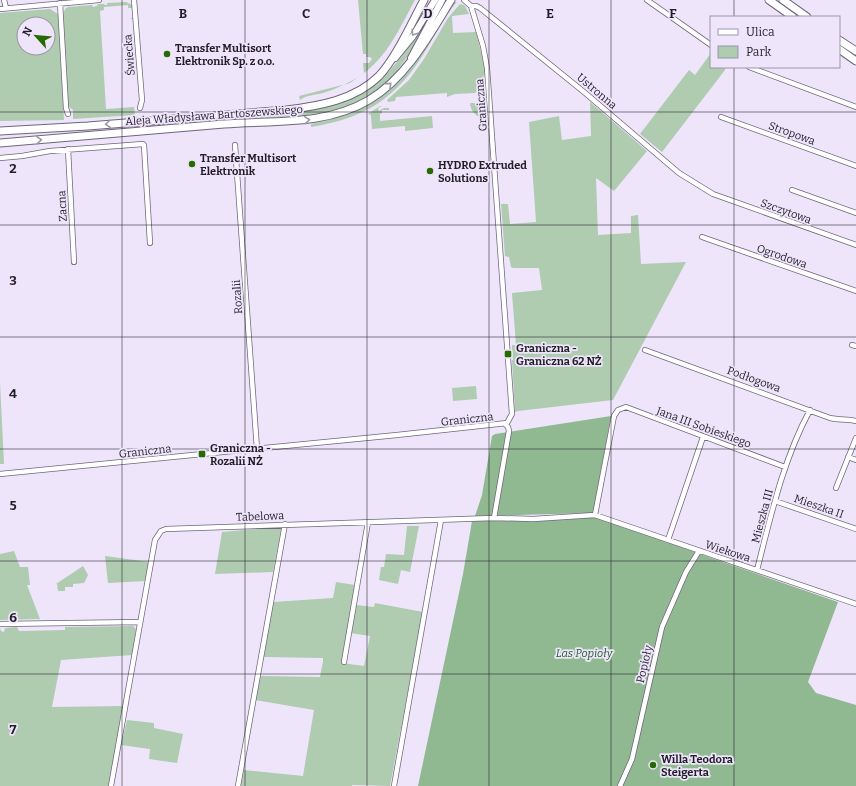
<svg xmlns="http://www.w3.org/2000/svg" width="856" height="786" viewBox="0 0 856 786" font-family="Bitter,serif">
	<rect width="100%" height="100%" fill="#eee5fb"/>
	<path fill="#afcbb0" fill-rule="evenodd" d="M358,0H415C396,35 382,69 343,85C337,88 330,91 323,93C315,95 307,95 300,100L299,96L350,83L364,73L363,63H369L372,59L370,57H366V54H363Z
		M437,1L439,2C428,21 418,42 405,60C365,117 311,116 248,118V117C305,112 358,110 397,62C413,43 424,22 437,1Z
		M126,2L132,5L133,19H129L133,18L132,8H128V5L104,7V10L100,11L106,109L134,107L135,115L73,119V110L68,106L63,15L65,9L68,7L92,5L93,7L97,6L98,4H104L105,5H107V3Z
		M455,2H457C444,16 436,34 426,50C397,98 366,118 311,127V124C347,117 382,103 406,73C415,62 422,50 431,38C437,28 447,9 455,2Z
		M461,4L465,6L469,14L452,16L453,33L476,32L481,52L485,71L481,86L475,93L455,94L447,97V93L396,97L395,101L388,102L387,100L409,80L424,59L448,18L459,5Z
		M50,9L58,14L64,120L0,121V13ZM24,24H48V48H24Z
		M711,53V67H725V70L662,152L640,134L689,70L695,75Z
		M590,102L647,151L614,191L596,178L598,235L631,233V216L638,215L641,264L686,262L613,400L518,411L515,412L512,360H513L512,347V345H516L512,293L542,290L539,268H513L511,267L509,257L505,256L501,204H508L510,224L536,222L529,122L559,116L562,140L591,136Z
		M470,103C478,103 484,104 487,112L485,118C478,119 470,111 470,103Z
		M380,106H382L378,108L379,111L384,108H389V110H382V113L380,114V121L432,116L433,128L405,131V126L372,129L371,115L368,114Z
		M0,382L4,464H0Z
		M476,386L477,399L453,401L452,388Z
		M407,526H419L410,572L401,570L398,584L379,580L381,567H384L386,554L404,555Z
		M278,527L281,528V530L273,572L215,574L222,532Z
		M14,551L20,567H28L30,585H27L40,619L0,620V554Z
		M105,556L150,562L146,581L108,583Z
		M83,566L88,575L84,583L73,584V587H65V591H58L57,584H56Z
		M336,582L355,585L342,663L364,666L370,636L350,633L356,605L374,607L375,603L423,612L390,786L352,785V786H241L244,770L303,776L314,710L255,700L261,676L320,677L323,661V658L264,657L273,602L333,598Z
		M133,626L136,629L132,655L61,660L52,707L123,706L109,786H0V628L1,631L4,632L5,628L17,627L19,631L65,630V627Z
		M127,720L154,723V728L183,734L177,763L149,759L150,749L121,745Z"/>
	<path fill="#90b992" d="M611,416L593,513L475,516L482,495L492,436L495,434Z
		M598,517L711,558L838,602L808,682L816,693L856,705V786H418L463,574L472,521Z"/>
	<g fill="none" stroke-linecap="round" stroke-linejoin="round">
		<defs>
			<path id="street" d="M4,0L6,8
				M134,0L142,100L140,108
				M647,0L711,45
				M60,3L66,108L68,114
				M471,6H476L480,8L584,92L679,173L713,194L856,245
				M0,9L99,0
				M749,67L856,107
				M721,117L856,166
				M235,145L257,449
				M68,149L74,262
				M0,158L22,156L50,151L143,144L144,145L150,243
				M792,190L856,213
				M702,237L856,291
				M852,345L856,346
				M645,350L830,418C839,420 847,419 856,421
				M848,457L856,460
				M0,474L397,435L507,423L512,414L487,68L483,46L471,6L464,0
				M836,488L856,438
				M775,501L856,529
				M595,515L614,416L618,410L626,407L785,467
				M494,518L509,431L508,427L505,424
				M668,540L703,437
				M757,570C771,515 783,460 810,410
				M0,624L140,622
				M344,662L368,522
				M111,786L155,540L161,531L166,529L494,518L533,519L595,515L856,604
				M238,786L285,524
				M394,786L441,520
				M620,786L632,759L662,627L686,572L699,551"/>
			<path id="secondary" d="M395,58L413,36L435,0
				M411,58L442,0"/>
			<path id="primary" d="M769,0L793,17
				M783,0L807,17
				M839,40L856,51
				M839,49L856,61
				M0,131L88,126L286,110C319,106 355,100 379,76C396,58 412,22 424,0
				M0,143C75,137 149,130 224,124C273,120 325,126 369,100C406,78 429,36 451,0"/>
		</defs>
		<use href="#street" stroke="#6f657d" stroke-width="6"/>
		<use href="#secondary" stroke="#6f657d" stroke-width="8"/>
		<use href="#primary" stroke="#6f657d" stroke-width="9"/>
		<use href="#street" stroke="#fff" stroke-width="4.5"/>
		<use href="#secondary" stroke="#fff" stroke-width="6"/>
		<use href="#primary" stroke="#fff" stroke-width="7"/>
	</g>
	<defs><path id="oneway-chevron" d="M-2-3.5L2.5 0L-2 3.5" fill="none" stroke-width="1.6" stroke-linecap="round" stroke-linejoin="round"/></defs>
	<g stroke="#9c9a9e">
		<use href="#oneway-chevron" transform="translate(414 33) rotate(123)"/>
		<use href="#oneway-chevron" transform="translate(389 85) rotate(-42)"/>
		<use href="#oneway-chevron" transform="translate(307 120) rotate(-5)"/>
		<use href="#oneway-chevron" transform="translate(108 124) rotate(175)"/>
		<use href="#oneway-chevron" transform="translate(39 140) rotate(-5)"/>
	</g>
	<path fill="none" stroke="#221e28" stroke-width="1" stroke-opacity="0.55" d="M122,0V786M245,0V786M367,0V786M489,0V786M611,0V786M734,0V17M734,67V786M0,112H856M0,225H856M0,337H856M0,449H856M0,561H856M0,674H856"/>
	<g fill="#266b02" stroke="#eee5fb" stroke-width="1.5">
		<circle cx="167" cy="54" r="4"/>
		<circle cx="192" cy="164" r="4"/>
		<circle cx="430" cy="171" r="4"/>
		<rect x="504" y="350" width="8" height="8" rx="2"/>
		<rect x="198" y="450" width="8" height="8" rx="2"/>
		<circle cx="653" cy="765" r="4"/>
	</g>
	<g text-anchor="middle" stroke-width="3.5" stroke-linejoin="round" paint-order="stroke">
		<g font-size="11" font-weight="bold" fill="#221e28" stroke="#eee5fb" text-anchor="start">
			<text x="175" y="52">Transfer Multisort<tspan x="175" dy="13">Elektronik Sp. z o.o.</tspan></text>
			<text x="200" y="162">Transfer Multisort<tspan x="200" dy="13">Elektronik</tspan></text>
			<text x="438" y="169">HYDRO Extruded<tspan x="438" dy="13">Solutions</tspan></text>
			<text x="516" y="352">Graniczna -<tspan x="516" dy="13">Graniczna 62 NŻ</tspan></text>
			<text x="210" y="452">Graniczna -<tspan x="210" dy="13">Rozalii NŻ</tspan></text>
			<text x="661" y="763">Willa Teodora<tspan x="661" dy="13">Steigerta</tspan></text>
		</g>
		<g font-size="11" fill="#221e28" stroke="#eee5fb">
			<text transform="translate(129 55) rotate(-95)" y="4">Świecka</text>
			<text transform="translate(597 91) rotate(40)" y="4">Ustronna</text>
			<text transform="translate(481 105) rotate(-94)" y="4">Graniczna</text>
			<text transform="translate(214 115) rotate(-4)" y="4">Aleja Władysława Bartoszewskiego</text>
			<text transform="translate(792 133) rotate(20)" y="4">Stropowa</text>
			<text transform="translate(62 206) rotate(-93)" y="4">Zacna</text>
			<text transform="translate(786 211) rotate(20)" y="4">Szczytowa</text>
			<text transform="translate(782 256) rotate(19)" y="4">Ogrodowa</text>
			<text transform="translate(237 297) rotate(-94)" y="4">Rozalii</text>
			<text transform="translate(754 379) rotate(20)" y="4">Podłogowa</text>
			<text transform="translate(467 419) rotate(-6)" y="4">Graniczna</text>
			<text transform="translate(704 427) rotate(20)" y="4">Jana III Sobieskiego</text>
			<text transform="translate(145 451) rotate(-6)" y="4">Graniczna</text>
			<text transform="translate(819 506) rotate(19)" y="4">Mieszka II</text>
			<text transform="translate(260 516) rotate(-2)" y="4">Tabelowa</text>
			<text transform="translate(762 516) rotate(-75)" y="4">Mieszka III</text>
			<text transform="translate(728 551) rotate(18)" y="4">Wiekowa</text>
			<text transform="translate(644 664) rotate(-77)" y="4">Popioły</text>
		</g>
		<g font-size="11" font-style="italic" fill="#245e2c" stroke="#eee5fb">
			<text x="584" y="657">Las Popioły</text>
		</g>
	</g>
	<g font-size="13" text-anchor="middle" font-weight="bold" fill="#221e28" stroke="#eee5fb" stroke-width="3.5" stroke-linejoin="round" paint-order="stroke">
		<text x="183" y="18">B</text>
		<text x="306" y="18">C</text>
		<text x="428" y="18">D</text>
		<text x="550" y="18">E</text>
		<text x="673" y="18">F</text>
		<text x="13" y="173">2</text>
		<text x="13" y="285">3</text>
		<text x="13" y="398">4</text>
		<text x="13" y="510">5</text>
		<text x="13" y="622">6</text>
		<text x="13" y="734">7</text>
	</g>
	<rect x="710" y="16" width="130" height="52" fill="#eee5fb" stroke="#9c95a7"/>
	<rect x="718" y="29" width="20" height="6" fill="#ffffff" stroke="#9c95a7"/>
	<text x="746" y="36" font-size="12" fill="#221e28">Ulica</text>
	<rect x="718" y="46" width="20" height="12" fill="#afcbb0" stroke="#9c95a7"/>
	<text x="746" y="56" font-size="12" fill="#221e28">Park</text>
	<g transform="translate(36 36) rotate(297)"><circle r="19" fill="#eee5fb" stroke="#9c95a7"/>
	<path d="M0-3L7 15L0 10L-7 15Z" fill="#266b02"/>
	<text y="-6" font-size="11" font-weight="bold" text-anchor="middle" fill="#221e28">N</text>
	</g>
</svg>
